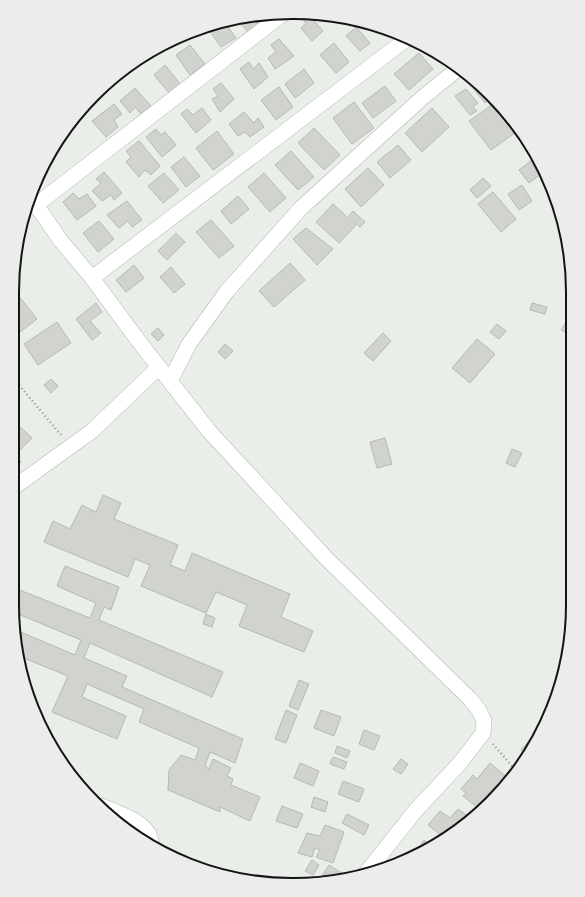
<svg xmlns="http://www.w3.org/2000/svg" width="585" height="897" viewBox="0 0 585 897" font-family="Signika,sans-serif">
	<rect width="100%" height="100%" fill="#e9eee9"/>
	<path fill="#d1d3ce" stroke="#b7b9b4" d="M327,14H329L340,17L334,22Z
		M261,15L265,19L248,32L237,19Z
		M309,15L323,31L312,41L301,28L306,23L303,20Z
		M222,21H224L236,38L221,47L209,30Z
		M356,27L370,43L360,51L346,36Z
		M279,39L294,56L275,69L268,58L276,52L271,45Z
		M334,43L349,62L336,73L320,55Z
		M190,45L205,64L190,75L176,55Z
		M156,48L158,50L144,60L142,57Z
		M430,49L441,56L437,60L428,51Z
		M419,53L433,69L409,90L394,74Z
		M249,62L253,69L259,63L268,77L254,89L240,69Z
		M165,65L181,85L170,94L154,75Z
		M304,69L314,83L295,98L285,84Z
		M221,83L234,99L220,112L212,99L218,96L213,89Z
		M479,83L492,97L485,103L473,88Z
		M385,86L396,101L373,118L362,103Z
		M279,87L293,107L276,120L261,100Z
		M135,88L151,106L141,114L135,107L130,113L120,101Z
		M466,89L478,103L473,107L477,111L470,115L455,96Z
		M354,102L374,128L352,144L333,118Z
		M496,102L519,130L491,150L469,121Z
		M114,104L122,114L114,120L118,127L106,137L92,121Z
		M202,108L211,120L196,133L181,114L187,109L193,115Z
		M432,108L449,127L422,152L405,133Z
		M244,112L254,123L258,118L264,127L250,137L245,132L238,136L229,124Z
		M314,128L340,155L324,170L298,143Z
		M156,129L161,135L165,132L176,145L162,157L146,137Z
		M217,131L234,154L213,170L196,148Z
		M139,141L160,166L151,175L145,170L139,177L126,162L131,157L126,151Z
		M398,145L411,160L390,178L377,162Z
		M291,151L314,177L298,190L275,165Z
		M184,157L200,176L186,187L171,167Z
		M536,157L545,171L529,183L519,170Z
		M368,168L384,185L361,207L345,189Z
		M104,172L122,193L114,200L111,195L102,201L92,191L101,183L96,179Z
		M164,173L179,190L163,203L148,186Z
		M264,173L286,198L270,212L248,187Z
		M483,178L491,186L477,198L470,190Z
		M522,185L532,201L519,210L508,194Z
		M493,192L516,219L501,232L478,204Z
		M73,193L79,199L87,194L96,206L77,220L63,202Z
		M238,196L249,209L231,224L221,211Z
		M127,201L142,220L132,227L128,221L119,228L107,215Z
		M333,204L356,225L339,243L316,222Z
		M353,211L365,222L360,227L349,216Z
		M211,220L234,246L219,258L196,232Z
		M99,221L114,239L98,252L83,233Z
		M306,228L333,249L317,265L293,239Z
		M176,233L185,242L167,260L158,251Z
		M290,263L305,280L274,307L259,291Z
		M134,265L144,278L126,292L116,280Z
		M171,267L185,284L174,293L160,277Z
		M19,296L37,319L20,332L14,325V299Z
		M96,303L102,312L90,321L101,333L92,340L76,319Z
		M532,303L547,307L545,314L530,310Z
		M57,322L71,343L38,365L24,344Z
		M566,322L572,325V336L561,330Z
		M497,324L506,331L499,339L490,332Z
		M158,328L164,335L158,341L151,334Z
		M383,333L391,341L373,361L364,353Z
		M477,339L495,354L470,383L452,368Z
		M225,344L233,351L225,359L218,352Z
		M51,379L58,386L51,393L44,385Z
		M13,420L32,438L14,456L13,455Z
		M385,438L392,464L377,468L370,442Z
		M512,449L522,453L515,467L506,463Z
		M13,453L21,462L14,467L13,466Z
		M103,495L121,503L114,519L178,545L170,565L185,571L192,553L290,594L281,617L313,631L304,652L239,626L247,605L216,592L206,613L141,586L150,565L135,559L128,577L44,542L53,521L70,529L82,505L96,512Z
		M65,566L119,587L111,610L104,607L99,620L223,672L212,697L90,643L84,658L127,676L122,687L243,739L235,763L210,752L205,766L209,769L213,759L231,768L227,776L233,779L231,785L260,797L250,821L220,807V812L168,790L169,770L181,755L195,760L199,748L139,722L144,709L87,684L82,697L126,716L117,739L52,712L68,676L21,657L16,630L75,655L81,640L13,612L12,587L90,618L96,603L57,586Z
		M206,614L215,618L212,627L203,624Z
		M299,680L309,684L298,710L289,706Z
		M286,710L297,715L286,743L275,739Z
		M321,710L341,717L334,736L314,728Z
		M364,730L380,736L374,750L359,744Z
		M534,735L538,738L526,756L521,750Z
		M337,746L350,751L347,758L335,753Z
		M333,757L347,762L344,769L330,764Z
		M401,759L408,764L401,774L393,769Z
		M300,763L319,771L313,786L294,778Z
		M490,763L510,780L503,790L479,809L463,796L466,793L461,789L473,775L477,779Z
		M343,781L364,789L359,802L338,794Z
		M314,797L328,802L325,812L311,807Z
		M282,806L303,814L297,828L276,821Z
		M458,809L469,817L444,838L428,825L440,811L450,818Z
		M347,814L369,825L364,835L342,823Z
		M325,825L344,832L333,863L316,857L320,850L315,848L312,857L298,853L307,833L320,836Z
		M424,840L432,848L415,854Z
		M312,860L319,865L313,875L305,871Z
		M329,865L348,877L345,880L318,882Z"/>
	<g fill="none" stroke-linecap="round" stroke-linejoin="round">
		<defs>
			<path id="minor" d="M32,199L61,241L92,278L408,38
				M36,205L284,13
				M92,278L140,343L209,431L326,558L470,699L479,710L484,721L483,733L460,763L416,810L366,873
				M170,381L189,344L227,291L301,208L422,98L459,68
				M13,488L92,431L159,367
				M102,806C118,813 152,823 151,844"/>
		</defs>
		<use href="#minor" stroke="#b2b7b3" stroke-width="16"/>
		<path stroke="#919591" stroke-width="2.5" stroke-dasharray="1 3" stroke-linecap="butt" d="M14,379L61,435
			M493,744L516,771"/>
		<use href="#minor" stroke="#fff" stroke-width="15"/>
	</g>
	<path d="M0 0H585V897H0ZM292 19H293A273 273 0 0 1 566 292V605A273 273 0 0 1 293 878H292A273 273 0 0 1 19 605V292A273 273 0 0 1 292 19Z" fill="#ececec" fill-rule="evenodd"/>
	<path fill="none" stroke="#141514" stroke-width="2" d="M292 19H293A273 273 0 0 1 566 292V605A273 273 0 0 1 293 878H292A273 273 0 0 1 19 605V292A273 273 0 0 1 292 19Z"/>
</svg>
